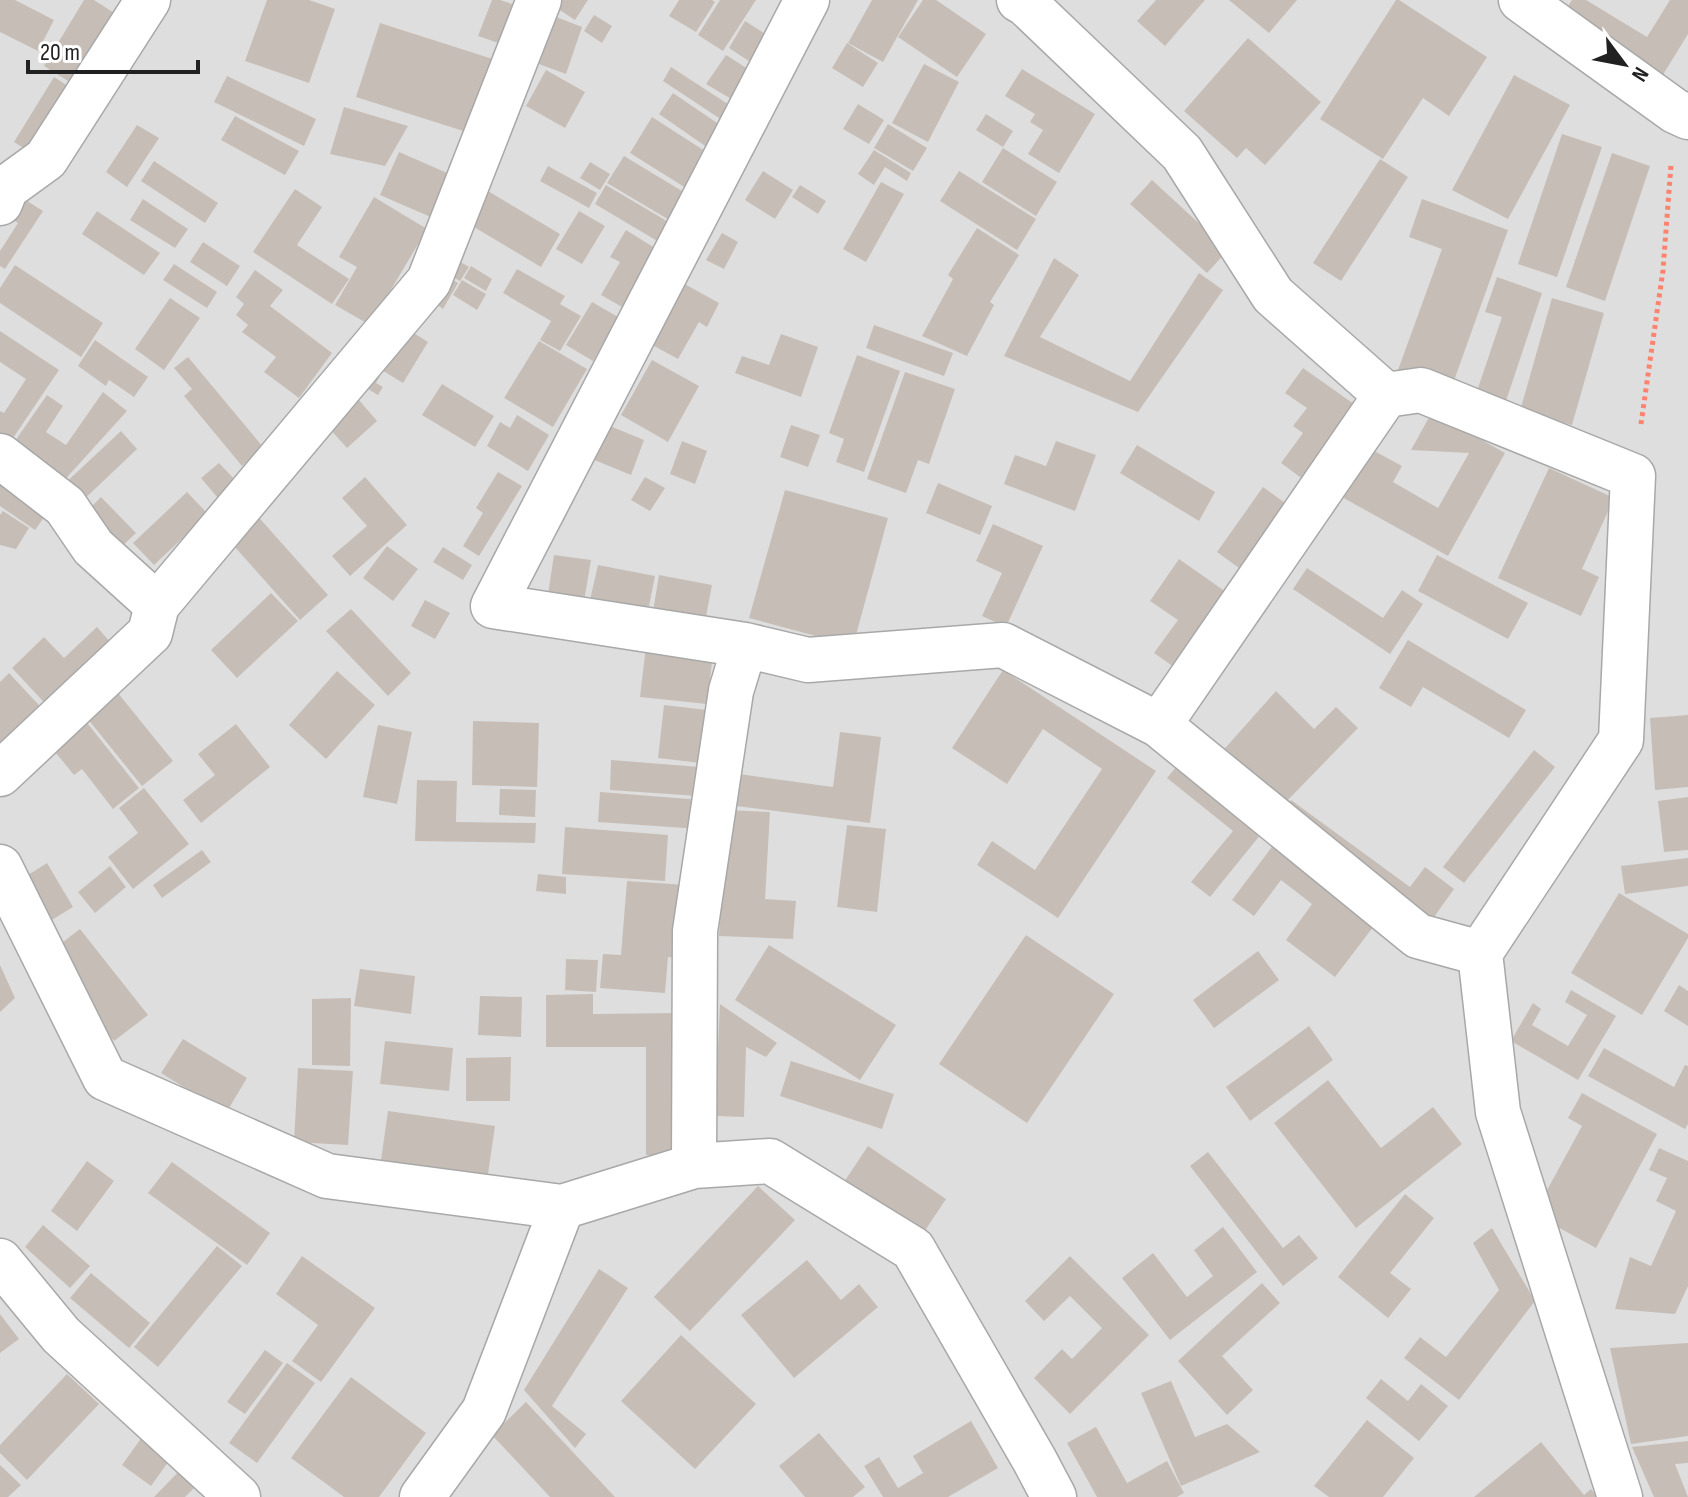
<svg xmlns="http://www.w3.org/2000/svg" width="1688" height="1497" viewBox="0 0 1688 1497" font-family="'Sofia Sans Condensed',sans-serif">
	<rect width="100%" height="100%" fill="#f1efe7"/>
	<path fill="#dfdede" d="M0,0H1688V1497H0Z"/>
	<path fill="#c6beb6" d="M0,0H15L54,20L38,51L0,32Z
		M84,0H94L119,16L76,86L44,66Z
		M267,0H309L335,9L309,83L245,61Z
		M492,0H500L530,10L516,49L478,36Z
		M551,0H588L575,20L549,3Z
		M679,0H712L715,2L696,32L669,16Z
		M720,0H756L723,51L698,35Z
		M872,0H918L883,62L848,43Z
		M923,0H936L986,34L957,77L898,37Z
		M1156,0H1205L1165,46L1137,21Z
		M1229,0H1297L1269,33Z
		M1396,0H1399L1487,57L1449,116L1423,98L1383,159L1320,119Z
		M1572,0H1586L1647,37L1670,0H1688V34L1661,78L1561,17Z
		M594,15L612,26L602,43L584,31Z
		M556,17L582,27L566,74L539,64Z
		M745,21L775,40L758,67L729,48Z
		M380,23L499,61L476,135L356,97Z
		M1248,38L1321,102L1265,165L1246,148L1237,158L1184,111Z
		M847,43L878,63L863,87L832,68Z
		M726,55L751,71L733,100L706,84Z
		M924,64L959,82L928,142L892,123Z
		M671,67L734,108L725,122L663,81Z
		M1022,69L1095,114L1059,173L1028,154L1043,130L1030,122L1035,114L1005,96Z
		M546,70L585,92L565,128L526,106Z
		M1514,75L1570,105L1508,219L1452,190Z
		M227,76L316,119L304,146L214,102Z
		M54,77L79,93L40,158L14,142Z
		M673,93L723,127L708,148L659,114Z
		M858,104L884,120L869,144L843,129Z
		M344,107L408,126L385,166L330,154Z
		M986,114L1013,131L1003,147L976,130Z
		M235,116L299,151L285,175L221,140Z
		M652,117L708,153L686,188L630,153Z
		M888,124L927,148L913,171L874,148Z
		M137,125L159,138L127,187L106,172Z
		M1562,134L1602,147L1557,277L1518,264Z
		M1003,148L1057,182L1036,216L982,182Z
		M874,150L911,173L907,181L885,167L874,185L858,174Z
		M399,152L461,179L442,222L380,195Z
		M1612,153L1650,166L1605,301L1566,287Z
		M624,156L687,194L671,221L607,183Z
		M1380,159L1408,177L1341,281L1313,263Z
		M154,161L218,203L205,223L141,181Z
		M590,162L610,174L600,190L580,178Z
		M548,166L597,193L589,208L540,181Z
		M763,171L793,190L775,219L745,200Z
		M959,171L1036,219L1017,250L940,201Z
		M1152,180L1228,250L1207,273L1130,204Z
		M881,182L904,194L866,262L843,249Z
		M606,185L670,223L659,242L595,204Z
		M800,185L826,201L818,214L792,197Z
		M483,188L560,234L541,267L464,221Z
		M295,189L322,207L297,245L349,279L332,304L253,252Z
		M16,194L43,211L5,269L0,266V251L18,223L4,214Z
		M374,197L427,229L370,325L335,305L357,267L339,257Z
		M143,199L188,229L175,248L130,220Z
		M1422,199L1508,230L1451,389L1398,370L1442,249L1409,237Z
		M97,211L160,253L144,275L82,234Z
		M579,211L605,226L582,264L556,249Z
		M977,228L1019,255L990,302L994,305L967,356L922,336L953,279L948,275Z
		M626,230L658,250L624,308L601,295L620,262L610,257Z
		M722,233L738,242L724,269L706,260Z
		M203,242L240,266L227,286L190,262Z
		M445,253L469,267L460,281L436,267Z
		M1054,258L1079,275L1040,337L1130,381L1199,273L1223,290L1138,412L1004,356Z
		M174,264L217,292L207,308L163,280Z
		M15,265L103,323L81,357L0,303V288Z
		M471,266L492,279L486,291L464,278Z
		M517,269L565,296L560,304L581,316L560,351L540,340L551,321L503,293Z
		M255,270L283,290L270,306L332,353L299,398L264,372L276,357L242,332L248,325L236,315L244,304L236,297Z
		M1497,277L1542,293L1506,401L1477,391L1502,317L1485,312Z
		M450,278L458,283L443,309L435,303Z
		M462,280L486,294L477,310L453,295Z
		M681,282L719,303L707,327L699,322L678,359L647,342Z
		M170,298L200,318L164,370L135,349Z
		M1552,298L1604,313L1572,425L1520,411Z
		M592,302L618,317L593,361L566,345Z
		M401,325L428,342L403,383L375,366Z
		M874,325L953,353L944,376L866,348Z
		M0,331L59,370L7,447L0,442V411L4,413L26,379L0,362Z
		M781,334L818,347L801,397L735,373L742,356L769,365Z
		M95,340L148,377L134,397L109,380L106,386L78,366Z
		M539,341L587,369L553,427L504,398Z
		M857,355L900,371L864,472L836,462L844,439L829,433Z
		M188,357L263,447L242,466L184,396L192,389L174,368Z
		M652,360L699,386L668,442L621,415Z
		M1303,368L1361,409L1308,483L1281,463L1303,433L1293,426L1307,408L1285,393Z
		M370,370L380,376L376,383L383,387L378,395L361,385Z
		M905,372L955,389L929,464L918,460L906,493L867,479Z
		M442,384L494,416L475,447L422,415Z
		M103,392L127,411L60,485L8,451L47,395L63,406L46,432L66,445Z
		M359,400L377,421L347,448L328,427Z
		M1432,412L1505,453L1448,556L1340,496L1367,447L1402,466L1393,482L1438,508L1469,453L1411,450Z
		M517,415L549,435L528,471L487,446L500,422L510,428Z
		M605,424L644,440L631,475L592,459Z
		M791,425L820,435L808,467L780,457Z
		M121,431L137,449L77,506L60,488Z
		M682,441L707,451L695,484L670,474Z
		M1056,441L1096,455L1075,511L1004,484L1015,455L1046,466Z
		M1137,445L1215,492L1199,521L1120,473Z
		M219,463L236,481L217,497L201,478Z
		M1549,468L1614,498L1582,569L1599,577L1581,616L1498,578Z
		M498,472L522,486L479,556L463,546L483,513L476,508Z
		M0,474L55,502L35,530L0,506Z
		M365,477L407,525L350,576L332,556L367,526L342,498Z
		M645,477L665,488L650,511L631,500Z
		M938,483L992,506L980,535L926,513Z
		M1263,487L1285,503L1239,568L1217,552Z
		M785,490L888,518L853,646L749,618Z
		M187,492L208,514L154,565L133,543Z
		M101,497L136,533L114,554L80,518Z
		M3,511L29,528L16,549L0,545V515Z
		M254,512L328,595L300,620L226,537Z
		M993,524L1043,546L1006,627L982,616L1002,573L976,561Z
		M387,546L418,569L393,601L363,578Z
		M443,547L472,565L463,580L433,562Z
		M554,555L591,560L582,613L546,607Z
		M1437,555L1528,603L1508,639L1418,591Z
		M1179,559L1226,592L1174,667L1154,653L1178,620L1150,601Z
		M598,565L655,576L648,611L590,600Z
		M1307,568L1383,618L1402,590L1423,604L1390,654L1293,589Z
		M659,575L712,585L704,627L652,617Z
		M271,593L298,621L237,678L211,650Z
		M425,600L450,613L435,639L411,626Z
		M351,609L411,673L388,696L326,631Z
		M97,627L119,652L55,714L12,668L44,637L64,658Z
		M1408,640L1526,710L1509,738L1423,687L1411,707L1379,688Z
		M646,646L713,654L707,704L640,697Z
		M1003,670L1156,771L1058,918L977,865L992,841L1035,870L1102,769L1043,729L1007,784L952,748Z
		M337,671L375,705L326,759L289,725Z
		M9,673L51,718L0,747V682Z
		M1276,691L1314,729L1336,707L1358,728L1283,805L1219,755Z
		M118,693L173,761L142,786L87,718Z
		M664,705L707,710L701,763L658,758Z
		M80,714L139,788L113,809L82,769L74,775L46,741Z
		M1688,715V787L1655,790L1650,718Z
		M473,721L539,723L537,787L472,785Z
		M236,724L270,767L201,823L183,800L215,775L198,754Z
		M378,725L412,732L397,804L363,797Z
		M840,732L881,737L870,823L728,805L732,773L833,787Z
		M1534,750L1555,767L1464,883L1443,867Z
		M1186,755L1270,823L1210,897L1191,882L1233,831L1167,778Z
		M611,760L700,767L698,796L610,790Z
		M417,780L457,781L456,822L536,823L535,843L415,841Z
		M144,788L189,844L133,889L108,857L138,833L119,808Z
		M500,789L536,790L535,817L499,815Z
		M600,792L702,800L699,829L598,822Z
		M1688,797V850L1664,852L1658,801Z
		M1291,800L1410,887L1425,867L1454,889L1429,924L1280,815Z
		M727,810L770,812L765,899L796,901L793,939L719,936Z
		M847,825L886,829L877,912L837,907Z
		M565,827L668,835L665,881L562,874Z
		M1277,840L1380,918L1335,977L1286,940L1312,904L1281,880L1254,916L1232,900Z
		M202,850L211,862L162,898L153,885Z
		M1688,858V886L1625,894L1621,866Z
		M47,863L73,907L42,926L17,882Z
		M110,866L126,887L95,913L78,892Z
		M538,874L566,877V894L536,891Z
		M627,881L686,885L680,958L668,957L665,993L600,988L603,954L621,955Z
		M1619,893L1688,934V938L1642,1015L1571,973Z
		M80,929L148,1015L114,1041L46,955Z
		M1026,935L1114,994L1027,1123L939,1064Z
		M769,945L896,1025L860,1080L735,1000Z
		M1258,951L1279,980L1214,1028L1193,1000Z
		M566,959L598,960L596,992L565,990Z
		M0,965L15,998L0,1012Z
		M360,969L415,976L411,1014L354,1006Z
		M1679,985L1688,991V1026L1664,1011Z
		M1571,990L1616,1016L1578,1080L1511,1041L1533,1003L1541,1009L1532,1025L1568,1046L1587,1015L1565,1002Z
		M593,994V1014L678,1013L677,1155H646V1047H546V995Z
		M480,996L522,997L521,1037L478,1035Z
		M351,998L350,1066L312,1065V999Z
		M720,1004L777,1043L766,1057L746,1047L744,1117L715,1116Z
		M1309,1026L1333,1060L1250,1121L1226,1087Z
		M183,1039L247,1078L226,1113L161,1073Z
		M385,1041L453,1048L449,1091L380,1084Z
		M1604,1048L1674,1087L1685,1065L1688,1066V1124L1685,1129L1588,1076Z
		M511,1057L510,1101H466V1058Z
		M791,1061L894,1094L882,1129L780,1096Z
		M298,1068L353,1071L348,1145L294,1142Z
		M1328,1080L1381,1148L1433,1107L1462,1144L1356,1228L1274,1123Z
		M1582,1093L1657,1134L1596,1248L1534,1214L1582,1126L1568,1118Z
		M388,1111L495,1126L487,1181L380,1167Z
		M868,1146L946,1199L922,1235L844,1182Z
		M1659,1148L1688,1161V1286L1675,1314L1615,1309L1630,1257L1651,1266L1676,1211L1656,1201L1667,1178L1649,1170Z
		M1208,1152L1283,1248L1299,1235L1318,1258L1283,1286L1190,1166Z
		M87,1161L114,1181L77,1231L51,1211Z
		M172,1162L270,1233L247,1265L148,1193Z
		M758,1186L795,1220L690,1331L654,1297Z
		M1405,1194L1434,1218L1390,1273L1411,1289L1388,1318L1338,1277Z
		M43,1225L90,1266L70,1288L25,1247Z
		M1223,1227L1257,1272L1170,1340L1122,1278L1153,1253L1187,1297L1213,1276L1194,1250Z
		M1492,1228L1535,1301L1459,1400L1404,1358L1420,1337L1446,1357L1499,1290L1473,1243Z
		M217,1246L242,1266L158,1367L134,1347Z
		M302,1256L375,1308L321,1382L292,1361L318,1325L276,1294Z
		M1070,1256L1149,1335L1070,1414L1034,1378L1062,1349L1072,1359L1102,1328L1070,1296L1044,1321L1025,1301Z
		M807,1260L841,1300L859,1284L878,1307L794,1378L741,1315Z
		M599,1269L628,1288L552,1406L586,1434L575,1448L524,1390Z
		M91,1273L150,1323L129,1348L70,1298Z
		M1262,1283L1280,1303L1222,1356L1253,1390L1227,1415L1178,1361Z
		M0,1314L19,1339L0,1353Z
		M681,1335L756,1404L695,1469L621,1401Z
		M1688,1343V1436L1631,1444L1610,1348Z
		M265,1350L283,1363L245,1414L227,1402Z
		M287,1363L315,1383L257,1463L229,1443Z
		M67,1374L99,1404L27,1480L0,1453V1445Z
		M351,1377L426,1433L379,1497H344L291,1458Z
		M1381,1379L1408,1401L1421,1384L1448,1406L1419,1441L1366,1398Z
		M1171,1381L1195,1437L1227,1424L1260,1452L1181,1486L1141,1393Z
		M526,1402L615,1497H550L492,1435Z
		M1367,1420L1414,1458L1383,1497H1329L1314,1486Z
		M971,1421L998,1468L948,1497H883L864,1466L879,1457L898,1488L923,1473L913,1456Z
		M1096,1427L1127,1483L1167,1461L1184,1493L1177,1497H1097L1067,1443Z
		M819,1433L865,1487L853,1497H805L779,1466Z
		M142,1437L171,1458L151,1486L122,1465Z
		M1688,1441V1463L1675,1464L1688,1497H1654L1632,1447Z
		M1541,1442L1584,1495L1591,1489L1597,1497H1474Z
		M0,1465L21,1485L8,1497H0Z
		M182,1468L198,1484L185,1497H154Z"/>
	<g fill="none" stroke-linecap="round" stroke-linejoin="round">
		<defs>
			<path id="street" d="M807,0L493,606L745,645L808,660L1003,645L1159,725L1418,936L1480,953
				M1019,0L1026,4L1182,153L1273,295L1386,395L1421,390L1633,476L1621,740L1480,953L1498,1112L1620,1497
				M1521,0L1675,111L1688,117
				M0,203L6,188L46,159L148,0
				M0,456L65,506L93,547L157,605
				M1159,725L1386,395
				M0,774L150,633L157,605L429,281L539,0
				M0,867L105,1078L327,1176L562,1207L694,1166L770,1161L913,1249L1035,1461L1054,1497
				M694,1166L695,931L731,691L745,645
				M0,1261L61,1335L238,1497
				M422,1497L484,1411L562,1207"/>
		</defs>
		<use href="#street" stroke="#a8a8a8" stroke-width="47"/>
		<path stroke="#fc836e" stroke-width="5" stroke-dasharray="4 4" stroke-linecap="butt" d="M1641,424L1663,270L1671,164"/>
		<use href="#street" stroke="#fff" stroke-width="44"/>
	</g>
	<g transform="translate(1624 64) rotate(122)" stroke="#ffffff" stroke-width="6" paint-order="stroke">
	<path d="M0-6L14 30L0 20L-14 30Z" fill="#212121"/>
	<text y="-12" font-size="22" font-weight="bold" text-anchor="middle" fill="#212121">N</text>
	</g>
	<path d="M28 60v12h170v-12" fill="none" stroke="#212121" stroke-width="4"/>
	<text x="40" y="60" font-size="24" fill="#212121" stroke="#ffffff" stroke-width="6" paint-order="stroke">20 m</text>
</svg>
